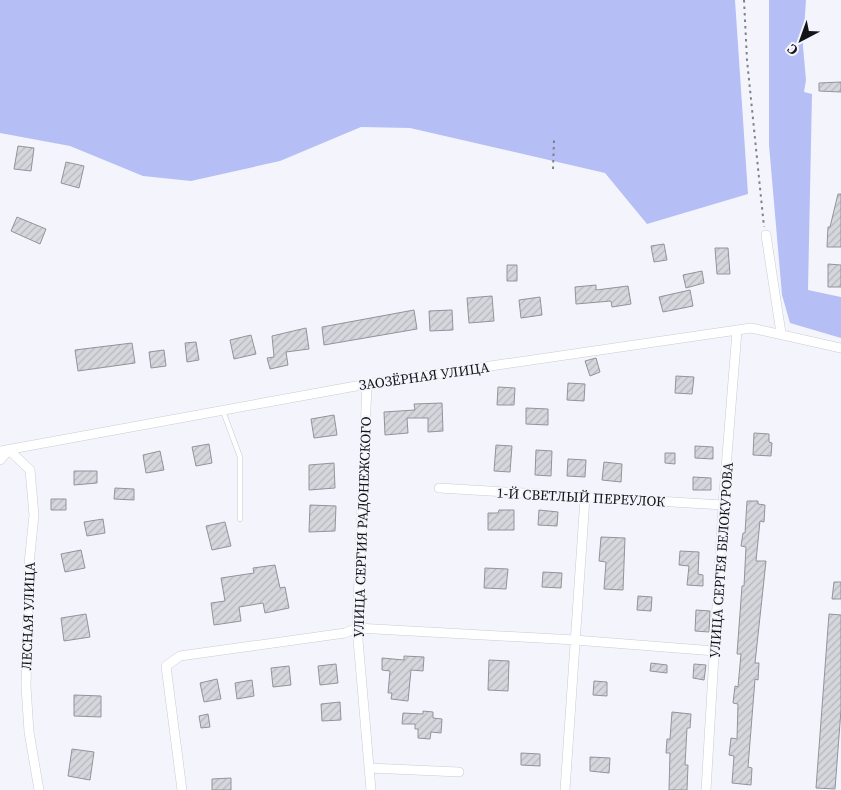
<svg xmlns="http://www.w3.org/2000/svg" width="841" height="790" viewBox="0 0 841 790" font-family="'Source Serif 4',serif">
	<defs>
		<pattern id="building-hatch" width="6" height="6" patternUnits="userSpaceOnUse" patternTransform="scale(1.25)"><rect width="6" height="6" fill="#d5d7dd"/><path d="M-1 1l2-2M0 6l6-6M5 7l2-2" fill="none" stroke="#b6b8bd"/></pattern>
	</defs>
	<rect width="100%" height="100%" fill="#f4f5fc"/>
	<path fill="#b5bff6" d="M0,0H735L748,194L647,224L605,173L410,128L361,127L280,161L191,181L143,176L70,146L0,133Z
		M769,0H806L803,46L806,80L804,92L812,94L808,290L841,297V338L790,323L782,295L769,145Z"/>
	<path fill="url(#building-hatch)" stroke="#93949b" d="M841,82V92L819,91V83Z
		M18,146L34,148L31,171L14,169Z
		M66,162L84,166L79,188L61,183Z
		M838,194H841V247H827L828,227H830Z
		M17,217L46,229L40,244L11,231Z
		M664,244L667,260L654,262L651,246Z
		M715,248H728L730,274H717Z
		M828,264L841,265V287H828Z
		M507,265H517V281H507Z
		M702,271L704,283L686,288L683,275Z
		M596,285V290L628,286L631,304L612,307L611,301L576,304L575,287Z
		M690,290L693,306L663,312L659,297Z
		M492,296L494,321L469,323L467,298Z
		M540,297L542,315L521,318L519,300Z
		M414,310L417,329L324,345L322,327Z
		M452,310L453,330L430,331L429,311Z
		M306,328L309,349L286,352L288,365L270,369L267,358L274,357L272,336Z
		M251,335L256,354L234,359L230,340Z
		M196,342L199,360L187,362L185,343Z
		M132,343L135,363L78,371L75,350Z
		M164,350L166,366L151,368L149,352Z
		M596,358L600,372L590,376L585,361Z
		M676,376L694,377L692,394L675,393Z
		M568,383L585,384L584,401L567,400Z
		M498,387L515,388L514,405H497Z
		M442,403L443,431L428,432V418H407L408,433L385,435L384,412L415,410L414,404Z
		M526,408L548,409V425L526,424Z
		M334,415L337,435L314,438L311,419Z
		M754,433L769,434V442L772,443L771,456L753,455Z
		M209,444L212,463L196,466L192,447Z
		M496,445L512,446L510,472L494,471Z
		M695,446L713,447V459L695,458Z
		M536,450L552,451L551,476L535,475Z
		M160,451L164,470L146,473L143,455Z
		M665,453H675V464L665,463Z
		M568,459L586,460L585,477L567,476Z
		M604,462L622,464L621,482L602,480Z
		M334,463L335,488L309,490V465Z
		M74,471H97V483L74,485Z
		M693,477L711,478V490H693Z
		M115,488L134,489V500L114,499Z
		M51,499H66V510H51Z
		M747,501H758V504L765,505L764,522L760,521L756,561H766L755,663H759L758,680L755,679L748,767L752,768L751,785L732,783L734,756L729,755L731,738L737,739L738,704L733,703L735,686L738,687L741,654H737L742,586H744L746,547L741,546L743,533H745Z
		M310,505L336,506L335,531L309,532Z
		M499,510H514V530H488V513H498Z
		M539,510L558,512L557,526L538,525Z
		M103,519L105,533L87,536L84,522Z
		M225,522L231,546L212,550L206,526Z
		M601,537L625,538L623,590L604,589L606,562L599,561Z
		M81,550L85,568L65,572L61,554Z
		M680,551L699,552L698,574L703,575V586L687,585L689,566L679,565Z
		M275,565L280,588L285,587L289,608L265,613L263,603L239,607L241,621L214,625L211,603L225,601L221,578L254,573L253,568Z
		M485,568L508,569L506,589L484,588Z
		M543,572L562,573L561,588L542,587Z
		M834,582H841V599H832Z
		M638,596L652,597L651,611L637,610Z
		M696,610L710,611L709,632L695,631Z
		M86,614L90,637L64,641L61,618Z
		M829,614L841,615V710L835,789L816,788Z
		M404,656L424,657L423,671L411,670L408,701L391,699L392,693H388L390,671L382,670V658L404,660Z
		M489,660L509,661L508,691L488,690Z
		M651,663L667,665V673L650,671Z
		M336,664L338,683L320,685L318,666Z
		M694,664L706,665L704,680L693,678Z
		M289,666L291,685L273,687L271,668Z
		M217,679L221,699L204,702L200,683Z
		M252,680L254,696L237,699L235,683Z
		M594,681L607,682V696L593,695Z
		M74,695L101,696V717L74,716Z
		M340,702L341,720L322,721L321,704Z
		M423,711L433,712V718L442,719L441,733L431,732L430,739L418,738V729H415V724H402L403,713L423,714Z
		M672,712L691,714L690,728H687L685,765H688L687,790H669L670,753H666L667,739H670Z
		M208,714L210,727L201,728L199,716Z
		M72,749L94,752L90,780L68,776Z
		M521,753L540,754V766L521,765Z
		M590,757L610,758L609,773L590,771Z
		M231,778V790H212V779Z"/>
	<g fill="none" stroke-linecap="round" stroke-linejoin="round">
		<defs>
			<path id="service" d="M223,411L240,457V519"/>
			<path id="minor" d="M766,235L781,333
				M367,384L357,628L371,790
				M9,450L30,470L34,515L29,564L26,686L29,732L39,790
				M0,451L367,384L751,328L841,348
				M0,460L9,450
				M439,488L723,505
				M369,768L459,772
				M182,790L166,666L180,656L345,633L357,628L575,640L715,651
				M565,790L585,498
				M706,790L723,505L737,331"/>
		</defs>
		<use href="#service" stroke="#cacbd2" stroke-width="5.5"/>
		<use href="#minor" stroke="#cacbd2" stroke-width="10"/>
		<path stroke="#808185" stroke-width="2" stroke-dasharray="2.5 4" stroke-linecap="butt" d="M744,0L747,60L764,227
			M553,169L554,140"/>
		<use href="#service" stroke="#fff" stroke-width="4.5"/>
		<use href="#minor" stroke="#fff" stroke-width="9"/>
	</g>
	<g text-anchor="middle" stroke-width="4" stroke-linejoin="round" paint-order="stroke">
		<g font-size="14" fill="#131416" stroke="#f4f5fc">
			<text transform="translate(424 376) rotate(-8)" y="5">ЗАОЗЁРНАЯ УЛИЦА</text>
			<text transform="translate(581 497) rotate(3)" y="5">1-Й СВЕТЛЫЙ ПЕРЕУЛОК</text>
			<text transform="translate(362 527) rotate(-88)" y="5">УЛИЦА СЕРГИЯ РАДОНЕЖСКОГО</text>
			<text transform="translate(721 560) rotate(-86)" y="5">УЛИЦА СЕРГЕЯ БЕЛОКУРОВА</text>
			<text transform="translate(28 616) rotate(-88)" y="5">ЛЕСНАЯ УЛИЦА</text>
		</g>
	</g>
	<g transform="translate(801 40) rotate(221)" stroke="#f4f5fc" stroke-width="4" paint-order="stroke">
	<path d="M0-4L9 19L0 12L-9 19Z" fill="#131416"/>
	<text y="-8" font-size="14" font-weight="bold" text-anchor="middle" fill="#131416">С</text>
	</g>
</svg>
